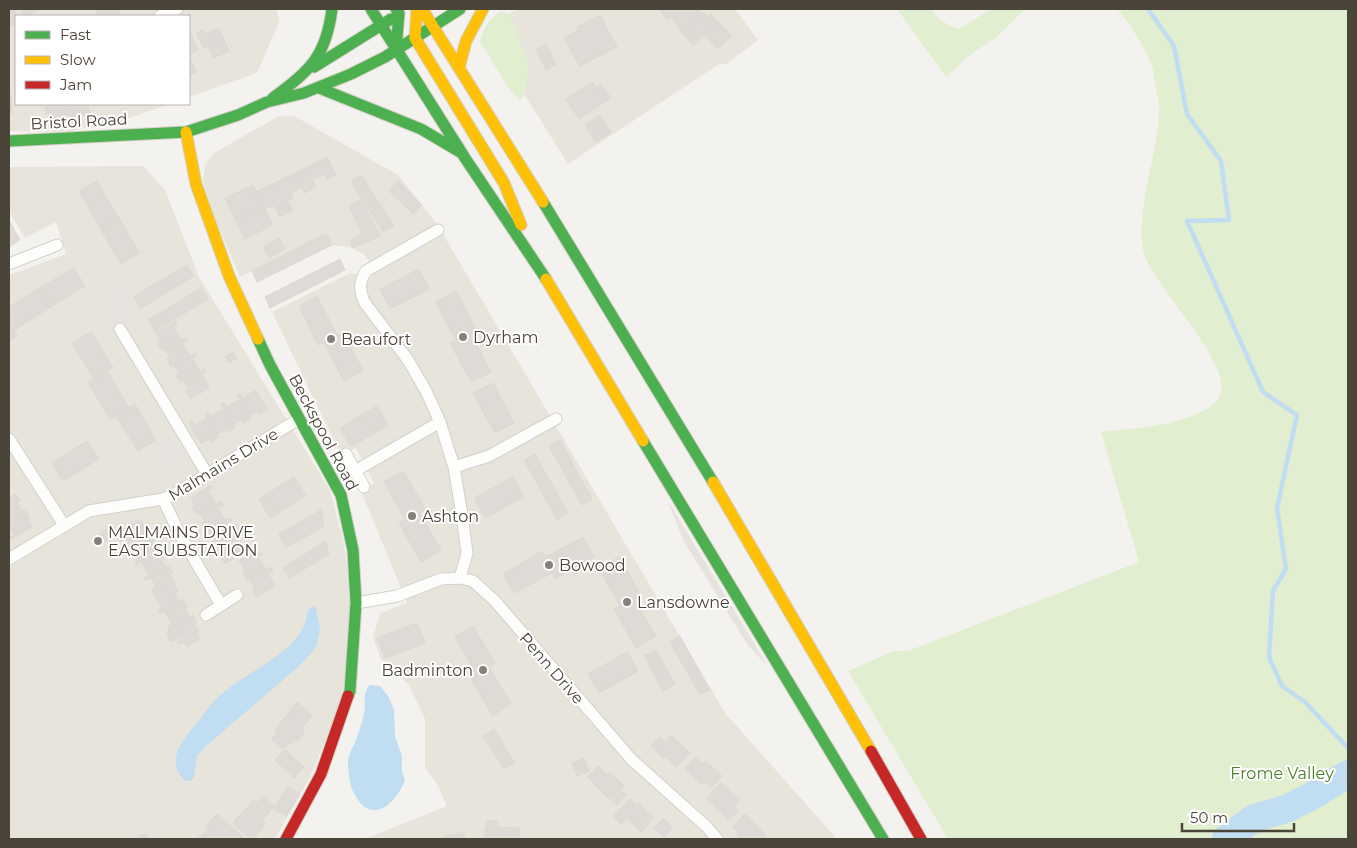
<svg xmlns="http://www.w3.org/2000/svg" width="1357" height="848" viewBox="0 0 1357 848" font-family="Montserrat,sans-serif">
	<rect width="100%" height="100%" fill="#f4f2ee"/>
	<path fill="#e7e4dc" d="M9,9H277L279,22L257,73L189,97V16H16V104H170L123,120L67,132L9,131Z
		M517,9H735L758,40L726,64H719L568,164L524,94L529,67L509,14Z
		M279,116H294L398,175L437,224L725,713L837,839H365L447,806L438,786L425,767V719L409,685L381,659L373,638L380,613L407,603L361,491L374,483L356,448L341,455L272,312L350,273L371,277L376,270L363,254L350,247L332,245L326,233L240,277L216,221L203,182L205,165L214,153Z
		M143,166L165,190L199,277L330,490L343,540L354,602L344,683L334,720L310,777L275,839H9V275L66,254L56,222L25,238L9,211V167Z"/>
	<path fill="#e1eecf" d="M897,9H931C937,20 948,25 959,29L991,9H1025L998,36L971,54L946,77Z
		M1117,9H1348V839H948L848,671L894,651H908L1139,562L1101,432C1130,429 1207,424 1220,395C1234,365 1154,286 1144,254C1139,237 1143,208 1146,190C1151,164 1159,135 1159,108C1159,102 1157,95 1156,89C1154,81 1154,71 1151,63C1143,43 1130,25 1117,9Z
		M501,11L509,14L529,67L524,94L520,100L510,90L480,42C482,30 491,17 501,11Z"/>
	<path fill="#e6e3df" d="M123,282L141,312L116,328L98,298Z
		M12,358L30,388L9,401V360Z
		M169,435L184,458L159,473L144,450Z
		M667,499L769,668L747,644L683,540Z"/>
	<path fill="#c0ddf1" d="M312,606L316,608L320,630L317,644L313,651L298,667L205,747L197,756L194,777L190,781H185C162,758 187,736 201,718C208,708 214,700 224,692C245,675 270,664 290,645C296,639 302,632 305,623C307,617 306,611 312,606Z
		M370,685L380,686L388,696L394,710L395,736L402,756V772L405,780C395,806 369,827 353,791C349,784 349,773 348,765C347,756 353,748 356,740C359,731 362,723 364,714C366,704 362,692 370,685Z"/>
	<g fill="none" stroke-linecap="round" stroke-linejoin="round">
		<path stroke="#c0ddf1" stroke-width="4.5" d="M1148,9L1174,46L1187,114L1221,161L1229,220L1187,221L1263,392L1297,415L1277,508L1286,569L1273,591L1269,657L1282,686L1305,702L1348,748"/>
		<path stroke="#c0ddf1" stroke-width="28" d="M1226,839L1254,818L1286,809L1312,796L1348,774"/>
	</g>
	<path fill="#dedbd6" stroke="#dcd9d4" d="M9,9H14L17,16L16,25L12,27L9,23Z
		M21,9H41L24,16Z
		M95,9H117L123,16H98Z
		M659,9H682L667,20Z
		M682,9H698L701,14L681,32L672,16Z
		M703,12L708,17L711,14L718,22L693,45L681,32Z
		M600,15L617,47L580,66L564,38L579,30L577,27Z
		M718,22L732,36L718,49L704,34Z
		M219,28L229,51L214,58L208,46L204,48L196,33L203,30L205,34Z
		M191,34L198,50L189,54V35Z
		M546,44L556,64L546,70L536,50Z
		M189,56L196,72L190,75L189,71Z
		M592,82L596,88L601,84L611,98L579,119L566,99Z
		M9,95H11L12,114H9Z
		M45,104H71L72,117L50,120L49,114H46Z
		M71,104H88L90,116L72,117Z
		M600,115L611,133L596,142L585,125Z
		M327,157L336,175L327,179L325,174L313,180L316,187L305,193L295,173Z
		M295,173L302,187L291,193L293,197L288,200L293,210L280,217L274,205L265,209L256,192Z
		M361,175L394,226L383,232L351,181Z
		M97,181L118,217L100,228L79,191Z
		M398,181L422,205L413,214L389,191Z
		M253,185L263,205L235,219L225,198Z
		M361,199L380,236L353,248L350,240L362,233L349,206Z
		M263,205L273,225L245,239L235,219Z
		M118,217L140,253L121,264L100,228Z
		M9,220L20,240L9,247Z
		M326,233L332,245L257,282L252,271Z
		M279,238L285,249L269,258L263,247Z
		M340,259L345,270L270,308L265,297Z
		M187,265L194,276L141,308L134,296Z
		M74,268L85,286L49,308L38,289Z
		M419,269L430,289L390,309L380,289Z
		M201,288L208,299L155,331L148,320Z
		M38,289L49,308L14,330L9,322V307Z
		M456,291L477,331L471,334L491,372L471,382L450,343L456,340L435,302Z
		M317,296L337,335L343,332L363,371L344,381L324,342L318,345L299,306Z
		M176,321L178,323L173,326L181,339L162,350L157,343L160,341L156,333Z
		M9,322L17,336L9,342Z
		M91,332L113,367L94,379L72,343Z
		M186,337L188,340L183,343L190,356L171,367L167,359L170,357L165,349Z
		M233,352L237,358L229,363L225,357Z
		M195,353L197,356L192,358L200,371L181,382L176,375L179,373L174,365Z
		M204,369L206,372L202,375L209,388L190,399L186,391L189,389L184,381Z
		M107,371L129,407L110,419L88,382Z
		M493,383L514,423L495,433L473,393Z
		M256,390L267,409L259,414L257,411L249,416L237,395L240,393L243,398Z
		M239,400L251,419L243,423L241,420L233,425L221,404L224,403L226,407Z
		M135,404L156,440L138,451L116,416Z
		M377,406L388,425L351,447L340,428Z
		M224,409L235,428L227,432L225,430L217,434L205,414L208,412L211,416Z
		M207,418L219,437L211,442L209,439L201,444L189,423L192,421L194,426Z
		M560,440L592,499L582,505L549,446Z
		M87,441L99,459L63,481L52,463Z
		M535,454L568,513L557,520L524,460Z
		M403,471L426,510L420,513L441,550L421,562L399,523L405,520L384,482Z
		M294,477L306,496L270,518L259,499Z
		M513,477L524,497L485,518L474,498Z
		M211,485L213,488L208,491L216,504L197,515L192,507L195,506L191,498Z
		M16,494L20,501L17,503L22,511L9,520V498Z
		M221,501L223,505L218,508L225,520L206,531L202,524L205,522L200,514Z
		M25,510L30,518L27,519L32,527L11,539L10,537L14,534L11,530L9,531V520Z
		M321,510L324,527L286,547L279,534Z
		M230,518L232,520L227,523L229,528L236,524L241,532L216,547L211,539L214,538L209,530Z
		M141,519L145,527L142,528L147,536L127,549L125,546L129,543L127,538L120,542L115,534Z
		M108,528L113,536L104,542L99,534Z
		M239,534L241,537L237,540L244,552L225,564L220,556L223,554L218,545Z
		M150,535L155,543L152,544L157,552L136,565L135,562L139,559L135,552L130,555L127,554V549Z
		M583,537L594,557L555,579L552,573L514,593L503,574L542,551L546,557Z
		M326,541L329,554L290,578L283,568Z
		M160,551L164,558L161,560L166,568L146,581L144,578L149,575L141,562Z
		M255,551L257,554L261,552L263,554L258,557L266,570L247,581L242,573L245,571L239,561Z
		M619,557L641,596L634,599L656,636L636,648L614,609L620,606L599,568Z
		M169,566L173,573L170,574L175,582L155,595L151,590L156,587L151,577Z
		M271,567L273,571L268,574L275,586L256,597L252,590L255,588L250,580Z
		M173,583L178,591L175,593L180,601L160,614L158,610L162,608L155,595Z
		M183,599L188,607L185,609L190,617L169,629L168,627L172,624L164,611Z
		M193,615L197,622L194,624L199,633L197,634L200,639L187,647L184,642L179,645L177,642L182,639L180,637L173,641L169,640L167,631Z
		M417,623L425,643L385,658L377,638Z
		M473,626L495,663L489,667L511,704L493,716L470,677L476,674L455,636Z
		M680,636L710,690L700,695L670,642Z
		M656,650L675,684L663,691L644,656Z
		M627,652L638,671L599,693L588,674Z
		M297,702L313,716L301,728L305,732L298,741L296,739L290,744L289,743L283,749L271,739L277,732L275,730Z
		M494,729L515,763L504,769L483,736Z
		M671,735L690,753L676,767L666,757L664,759L651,746L659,737L665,742Z
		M285,750L304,767L294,778L275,760Z
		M695,757L703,764L706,761L722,776L711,788L705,782L701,785L684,768Z
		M584,758L589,771L577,776L572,763Z
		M598,766L607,775L610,772L624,786L610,800L587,777Z
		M721,783L740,800L734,807L738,811L729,820L706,798Z
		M288,786L300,794L286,816L274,809Z
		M621,791L626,795L617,805L612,801Z
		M263,796L274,806L262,821L265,824L253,839H250L233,824L235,820L254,800L257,803Z
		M630,799L636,805L638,803L654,818L641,832L627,818L621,824L613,816Z
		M217,814L245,839H194L200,836L201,839L203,838L201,835L208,831L205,827Z
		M745,814L766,835L762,839H742L737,835L739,833L733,827Z
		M664,818L673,828L664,837L654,828Z
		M487,821H497V827L520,828V839H485V827H487Z
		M462,832L466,839H441L452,834L453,836Z
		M145,833L149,839H135Z"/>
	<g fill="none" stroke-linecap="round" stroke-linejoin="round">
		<defs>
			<path id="street" d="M160,16L177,9
				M438,230L366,271C359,282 359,291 365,303L408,360L426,391L440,422L454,467L462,515L467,553L460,578
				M9,264L57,245
				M120,329L207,474
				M9,439L64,525
				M346,454L364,487
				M454,467L489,456L556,419
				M355,471L440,422
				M163,499L180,535L221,605
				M9,559L89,511L163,499L171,496L299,419
				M356,603L397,596L441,579L460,578L473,581L495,601L632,760L707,827L717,839
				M206,615L237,595"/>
			<path id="fast" d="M371,9L465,158L546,279
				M396,9L399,13L396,50
				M314,67L391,19
				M319,88L421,129L460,152
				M273,98C310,70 326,57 332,9
				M9,141L186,132L238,115L267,102L304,93L351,74L385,57L460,9
				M543,202L713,482
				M258,339L270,365L341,495L353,550L356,603L350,691L348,696
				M643,441L883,839"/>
			<path id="slow" d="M417,9L415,38L504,183L521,225
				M422,9L543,202
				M459,68L466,41L483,9
				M186,132L196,184L229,276L258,339
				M546,279L643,441
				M713,482L871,751"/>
			<path id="jam" d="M871,751L921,839
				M286,839L321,774L348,696"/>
		</defs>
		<use href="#street" stroke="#d2d0cb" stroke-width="13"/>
		<use href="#fast" stroke="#d3cfc5" stroke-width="13"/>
		<use href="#slow" stroke="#d3cfc5" stroke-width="13"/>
		<use href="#jam" stroke="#d3cfc5" stroke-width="13"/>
		<use href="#street" stroke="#fdfdfc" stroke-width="11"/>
		<use href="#fast" stroke="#4caf50" stroke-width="11"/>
		<use href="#slow" stroke="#ffc107" stroke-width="11"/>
		<use href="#jam" stroke="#c62828" stroke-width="11"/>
	</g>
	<g fill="#868178" stroke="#fff" stroke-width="2">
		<circle cx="463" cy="337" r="5"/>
		<circle cx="331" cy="339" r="5"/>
		<circle cx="412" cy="516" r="5"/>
		<circle cx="98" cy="541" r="5"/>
		<circle cx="549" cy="565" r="5"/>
		<circle cx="627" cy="602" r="5"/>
		<circle cx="483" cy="670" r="5"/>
	</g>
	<g text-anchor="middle" stroke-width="4" stroke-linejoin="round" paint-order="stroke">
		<g font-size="16" fill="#4b4439" stroke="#fff">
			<text transform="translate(79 121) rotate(-3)" y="6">Bristol Road</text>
			<text transform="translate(324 432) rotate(62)" y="6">Beckspool Road</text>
			<text transform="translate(223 464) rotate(-31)" y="6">Malmains Drive</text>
			<text transform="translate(552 668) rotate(49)" y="6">Penn Drive</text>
		</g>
		<g font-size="16" fill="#4b4439" stroke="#fff" text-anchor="start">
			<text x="473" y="343">Dyrham</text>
			<text x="341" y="345">Beaufort</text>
			<text x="422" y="522">Ashton</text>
			<text x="108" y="538">MALMAINS DRIVE<tspan x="108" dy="18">EAST SUBSTATION</tspan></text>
			<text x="559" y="571">Bowood</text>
			<text x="637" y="608">Lansdowne</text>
			<text x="473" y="676" text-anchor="end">Badminton</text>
		</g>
		<g font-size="16" fill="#4a7f2a" stroke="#fff">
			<text x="1282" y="779">Frome Valley</text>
		</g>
	</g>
	<rect width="1357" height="848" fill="none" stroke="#4b4439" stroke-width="20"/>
	<rect x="15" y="15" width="175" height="90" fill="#ffffff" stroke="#b7b4b0"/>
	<rect x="25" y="31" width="25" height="8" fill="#4caf50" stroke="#b7b4b0"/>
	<text x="60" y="40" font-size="15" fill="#4b4439">Fast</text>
	<rect x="25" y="56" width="25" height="8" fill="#ffc107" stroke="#b7b4b0"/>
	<text x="60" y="65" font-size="15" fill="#4b4439">Slow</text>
	<rect x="25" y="81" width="25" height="8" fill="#c62828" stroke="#b7b4b0"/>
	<text x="60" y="90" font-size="15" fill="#4b4439">Jam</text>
	<path d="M1182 823v8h112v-8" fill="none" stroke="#4b4439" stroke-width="2.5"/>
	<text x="1190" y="823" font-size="15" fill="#4b4439" stroke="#ffffff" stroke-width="4" paint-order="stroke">50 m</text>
</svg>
